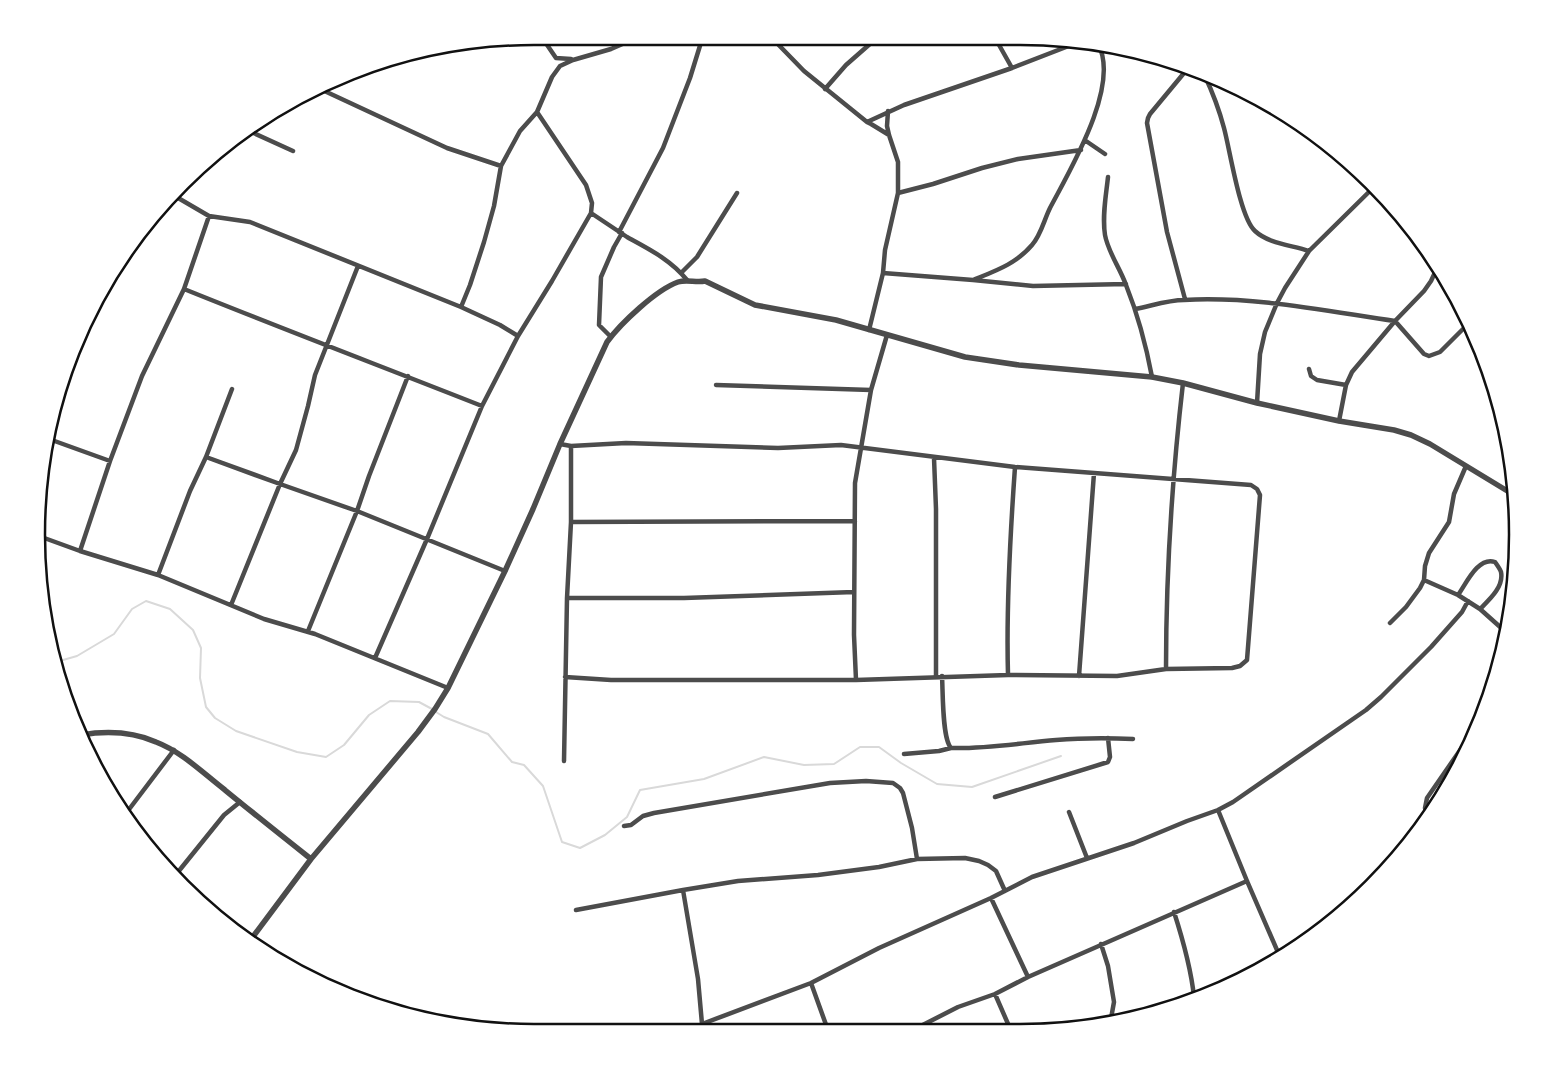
<svg xmlns="http://www.w3.org/2000/svg" width="1554" height="1069" viewBox="0 0 1554 1069" font-family="Manrope,sans-serif">
	<rect width="100%" height="100%" fill="#fff"/>
	<g fill="none" stroke-linecap="round" stroke-linejoin="round">
		<path stroke="#d9d9d9" stroke-width="2" d="M56,662L77,656L114,634L132,609L146,601L170,609L193,630L201,648L200,678L206,707L215,718L236,731L297,752L326,757L344,745L369,715L390,701L419,702L432,709
			M436,712L444,717L488,734L512,762L524,765L543,786L562,842L580,848L605,835L627,817L640,790L704,779L764,757L804,765L834,764L860,747H879L901,763L937,784L972,787L1061,756"/>
		<path stroke="#4c4c4c" stroke-width="4.5" d="M541,36L556,58L571,59
			M770,36L804,71L867,122L904,105L1012,68L1079,42
			M994,36L1012,68
			M1204,74C1212,91 1219,109 1224,128C1230,150 1240,218 1255,231C1269,244 1292,245 1309,251
			M318,88L447,148L501,166
			M825,89L846,65L879,36
			M867,122L871,124L889,135
			M247,130L293,151
			M1086,141L1105,154
			M1108,177C1106,196 1102,216 1105,235C1108,252 1120,268 1126,285C1138,315 1146,345 1152,377
			M898,193L933,184L982,168L1018,159L1081,150
			M173,195L209,216L250,222L461,307L500,325L518,336
			M591,213C603,221 615,229 627,237C649,249 671,260 687,280
			M619,232L663,148L690,78L703,36
			M681,273L697,257L737,193
			M883,273L973,280L1033,286L1126,284
			M973,280C995,271 1016,264 1032,245C1041,235 1044,220 1050,208C1070,170 1121,85 1098,44
			M184,289C283,329 383,367 482,406
			M1185,299L1167,232L1147,123L1148,118L1150,114L1189,67
			M461,307L470,285L484,242L494,206L501,166L520,131L537,112L552,77L560,66L573,60L611,49L641,36
			M1135,309C1151,306 1168,300 1184,300C1254,296 1326,311 1395,321L1424,354L1429,356L1440,352L1469,323
			M869,330L883,273L885,250L898,193V162L889,135L887,126L888,111
			M611,337L599,325L601,277L614,247L622,233
			M1309,369L1311,376L1317,380L1346,385
			M716,385L871,390
			M1257,403L1260,354L1265,332L1277,303L1285,288L1309,251L1375,186
			M1339,421L1346,385L1352,372L1395,321L1424,291L1431,281L1438,266
			M49,439L110,461
			M560,444L571,446L626,443L778,448L841,445L1015,467L1251,485L1257,489L1260,495L1247,660L1240,666L1232,668L1166,669L1117,676L1008,675L856,680H611L565,677
			M206,457L280,484L357,511L505,571
			M934,458L936,509V676
			M571,522L855,521
			M36,535L80,551L158,575L264,619L315,634L448,688
			M80,551L110,461L142,376L184,289L209,216
			M158,575L190,491L206,457L232,389
			M1424,580L1458,595L1480,609L1508,634
			M1458,595C1466,584 1478,556 1495,562C1497,565 1500,569 1501,572C1504,587 1489,600 1480,609
			M567,598H684L854,592
			M231,605L280,484L296,450L308,406L315,375L358,266
			M1390,623L1406,607L1420,588L1424,580L1425,566L1429,553L1449,522L1454,494L1466,466
			M308,631L357,511L369,476L408,376
			M375,658L427,539L482,406L518,336L552,281L591,213L592,203L586,185L537,112
			M1166,669C1166,574 1172,478 1183,383
			M1008,675C1006,605 1010,537 1015,467
			M942,676C943,691 942,739 951,748C986,749 1020,743 1056,740C1082,738 1107,738 1133,739
			M1079,676L1094,473
			M856,680L854,635L855,483L871,390L887,335
			M904,754L939,751L951,748
			M564,761L567,598L571,522V446
			M995,797L1108,762L1110,757L1108,738
			M1218,810L1247,881L1280,957
			M1069,812L1087,858
			M124,816L174,750
			M1428,818L1425,808L1427,798L1481,720
			M624,826L631,825L643,816L654,813L830,783L866,781L893,783L900,788L903,793L912,828L917,859
			M174,877L224,815L240,802
			M683,890L698,979L702,1024
			M991,898L1028,977
			M576,910L683,890L738,881L818,875L879,867L917,859L965,858L979,861L988,865L996,871L1005,891
			M1174,912C1183,940 1191,968 1194,997
			M1101,944L1108,966L1114,1002L1110,1024
			M811,983L829,1033
			M995,994L1012,1033
			M685,1033L702,1024L811,983L879,948L991,898L1032,877L1134,843L1187,821L1218,810L1233,802L1366,710L1381,697L1431,647L1462,612L1468,601
			M907,1033L958,1007L995,994L1028,977L1247,881"/>
		<path stroke="#4c4c4c" stroke-width="5.5" d="M81,735C105,731 133,732 156,742C182,752 203,773 225,790C253,813 282,836 311,859
			M249,942L311,859L418,732L435,709L448,688L505,571L533,509L560,444L607,342C621,323 656,290 678,282C687,279 696,283 705,281L755,305L836,320L965,357L1019,365L1152,377L1183,383L1257,403L1339,421L1394,430L1411,435L1430,444L1514,495"/>
	</g>
	<path d="M0 0H1554V1069H0ZM534 45H1020A489 489 0 0 1 1509 534V535A489 489 0 0 1 1020 1024H534A489 489 0 0 1 45 535V534A489 489 0 0 1 534 45Z" fill="#fff" fill-rule="evenodd"/>
	<path fill="none" stroke="#111" stroke-width="2.5" d="M534 45H1020A489 489 0 0 1 1509 534V535A489 489 0 0 1 1020 1024H534A489 489 0 0 1 45 535V534A489 489 0 0 1 534 45Z"/>
</svg>
